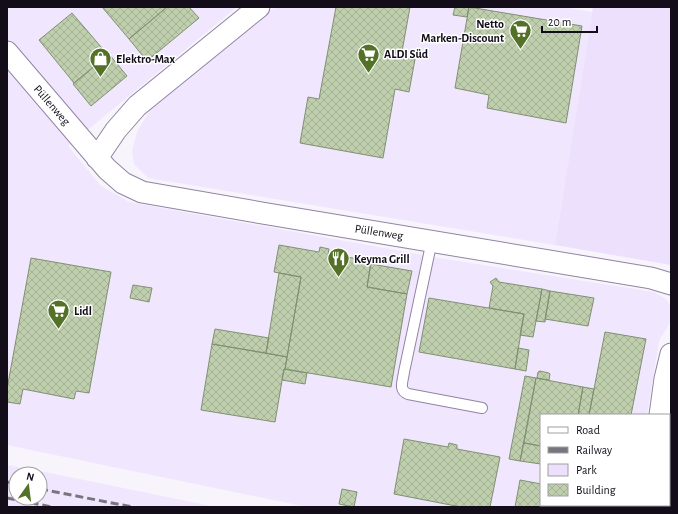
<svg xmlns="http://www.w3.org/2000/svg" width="678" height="514" viewBox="0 0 678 514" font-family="'Alegreya Sans',sans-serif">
	<defs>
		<pattern id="building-cross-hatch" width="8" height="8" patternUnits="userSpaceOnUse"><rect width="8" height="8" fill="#bfcfae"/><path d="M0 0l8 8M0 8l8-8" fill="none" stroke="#a3b195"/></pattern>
	</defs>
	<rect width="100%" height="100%" fill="#f7f4fb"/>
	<path fill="#f0e6fe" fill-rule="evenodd" d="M7,7H237L68,146L100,185L129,202L439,258L654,292L667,300L671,308V317L669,324L659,341L647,415H541V505H633V507H307L7,445Z
		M275,7H563L592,12L555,245L148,178L134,164L132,151L137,132L150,110Z
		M7,465L50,473L216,507H7ZM16,474H40V498H16Z"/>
	<path fill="#ede0fd" d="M593,7H671V265L555,245Z"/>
	<path fill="url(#building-cross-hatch)" stroke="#819071" d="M102,7H167L129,39Z
		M167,7H189L199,18L147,61L129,39Z
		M336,7H410L401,57L415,59L409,92L395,89L383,158L300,143L308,97L319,99Z
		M455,7H469L467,17L453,15Z
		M469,7L582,26L566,123L487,108L489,95L455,88Z
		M72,13L108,55L74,83L39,40Z
		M109,54L127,76L91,106L73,84Z
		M279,245L319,252L320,247L329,249L328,254L371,261L367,287L407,294L391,387L285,369L301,277L274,272Z
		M31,258L111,272L89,393L76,391L74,399L23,389L20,404L7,402V389Z
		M371,264L412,271L407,294L367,287Z
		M279,273L301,277L287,357L266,353Z
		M496,278L499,282L542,289L533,337L520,335L524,314L489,308L493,286L490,282Z
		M133,285L152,288L149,302L130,298Z
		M542,289L550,291L545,322L536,321Z
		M550,291L594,298L588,326L545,319Z
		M429,298L524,314L515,369L419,352Z
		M215,329L269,338L266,353L212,344Z
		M605,332L646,339L631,415H589Z
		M212,344L287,357L285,369H284L275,422L201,410Z
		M518,348L529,350L526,371L515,369Z
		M284,369L307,373L305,384L282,380Z
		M540,371L549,373L550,374L549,380L537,378L538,372Z
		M525,376L536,378L520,461L509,459Z
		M536,378L583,387L578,415H541V446L524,443Z
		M583,387L594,389L589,415H578Z
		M404,439L448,447L449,443L457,445V449L500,457L490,507H461L394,494Z
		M524,443L541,446V464L520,461Z
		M520,480L541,484V505H572L571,507H515Z
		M342,489L357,492L354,507L339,504Z
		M572,505H614V507H571Z"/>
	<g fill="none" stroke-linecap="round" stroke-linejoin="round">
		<defs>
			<path id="lane" d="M432,240L404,372C403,381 398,390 408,394L482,408"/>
			<path id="street" d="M7,52L107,169L123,183L142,192L262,213L651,278L671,284
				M97,158L116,130L137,106L259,7
				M660,415L665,379L671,354
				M648,507L649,505"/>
		</defs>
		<use href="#lane" stroke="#9284a3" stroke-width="12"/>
		<use href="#street" stroke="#9284a3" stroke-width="23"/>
		<use href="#lane" stroke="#fff" stroke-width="10"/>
		<use href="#street" stroke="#fff" stroke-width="21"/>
		<path stroke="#79757e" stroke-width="3" stroke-dasharray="8 4" stroke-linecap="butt" d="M7,482L16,484
			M40,489L133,507
			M7,498L52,507"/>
	</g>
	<defs>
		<symbol id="supermarket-pin" viewBox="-11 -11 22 30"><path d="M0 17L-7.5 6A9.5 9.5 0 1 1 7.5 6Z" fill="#547227" stroke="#fff"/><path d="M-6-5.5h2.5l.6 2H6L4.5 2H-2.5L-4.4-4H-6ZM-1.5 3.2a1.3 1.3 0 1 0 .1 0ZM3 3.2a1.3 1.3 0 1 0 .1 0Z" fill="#fff"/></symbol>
		<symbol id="shop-pin" viewBox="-11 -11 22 30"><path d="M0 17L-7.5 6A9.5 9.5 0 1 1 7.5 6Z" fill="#547227" stroke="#fff"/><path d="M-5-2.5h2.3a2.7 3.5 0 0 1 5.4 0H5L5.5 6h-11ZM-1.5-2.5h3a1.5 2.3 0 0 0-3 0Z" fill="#fff"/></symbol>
		<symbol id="restaurant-pin" viewBox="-11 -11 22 30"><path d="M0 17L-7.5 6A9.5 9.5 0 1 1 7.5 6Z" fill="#547227" stroke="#fff"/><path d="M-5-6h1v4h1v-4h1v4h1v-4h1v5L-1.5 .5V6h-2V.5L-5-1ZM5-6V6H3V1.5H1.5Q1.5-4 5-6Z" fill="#fff"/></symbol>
	</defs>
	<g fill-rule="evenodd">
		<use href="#supermarket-pin" x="508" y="18" width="25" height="34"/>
		<use href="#supermarket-pin" x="356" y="42" width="25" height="34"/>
		<use href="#shop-pin" x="88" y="46" width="25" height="34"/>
		<use href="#restaurant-pin" x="326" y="246" width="25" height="34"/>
		<use href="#supermarket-pin" x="46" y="298" width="25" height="34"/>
	</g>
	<g text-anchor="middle" stroke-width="3" stroke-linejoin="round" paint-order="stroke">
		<g font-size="12" font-weight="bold" fill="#120d18" stroke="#fff" text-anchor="start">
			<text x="504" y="28" text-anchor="end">Netto<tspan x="504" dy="14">Marken-Discount</tspan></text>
			<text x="384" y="58">ALDI Süd</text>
			<text x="116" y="63">Elektro-Max</text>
			<text x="354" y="263">Keyma Grill</text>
			<text x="74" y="315">Lidl</text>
		</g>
		<g font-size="12" fill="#120d18" stroke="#fff">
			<text transform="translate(52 105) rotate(49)" y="4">Püllenweg</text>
			<text transform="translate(379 232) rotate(9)" y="4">Püllenweg</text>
		</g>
	</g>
	<rect width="678" height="514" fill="none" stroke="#120d18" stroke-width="16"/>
	<rect x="540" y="414" width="130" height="92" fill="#ffffff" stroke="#a09ea3"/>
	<rect x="548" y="427" width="20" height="6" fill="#ffffff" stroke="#a09ea3"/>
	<text x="576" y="434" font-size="12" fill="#120d18">Road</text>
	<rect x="548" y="447" width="20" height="6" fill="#79757e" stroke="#a09ea3"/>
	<text x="576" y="454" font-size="12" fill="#120d18">Railway</text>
	<rect x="548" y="464" width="20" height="12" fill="#ede0fd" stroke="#a09ea3"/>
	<text x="576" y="474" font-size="12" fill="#120d18">Park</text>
	<rect x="548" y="484" width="20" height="12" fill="url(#building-cross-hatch)" stroke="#a09ea3"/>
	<text x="576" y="494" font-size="12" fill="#120d18">Building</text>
	<g transform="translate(28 486) rotate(14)"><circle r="19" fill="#ffffff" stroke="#a09ea3"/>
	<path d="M0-3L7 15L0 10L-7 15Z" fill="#547227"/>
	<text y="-6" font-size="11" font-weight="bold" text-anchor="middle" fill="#120d18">N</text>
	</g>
	<path d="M542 26v6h55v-6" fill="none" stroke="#120d18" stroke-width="2"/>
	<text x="548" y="26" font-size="12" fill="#120d18" stroke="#ffffff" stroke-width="3" paint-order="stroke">20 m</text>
</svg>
